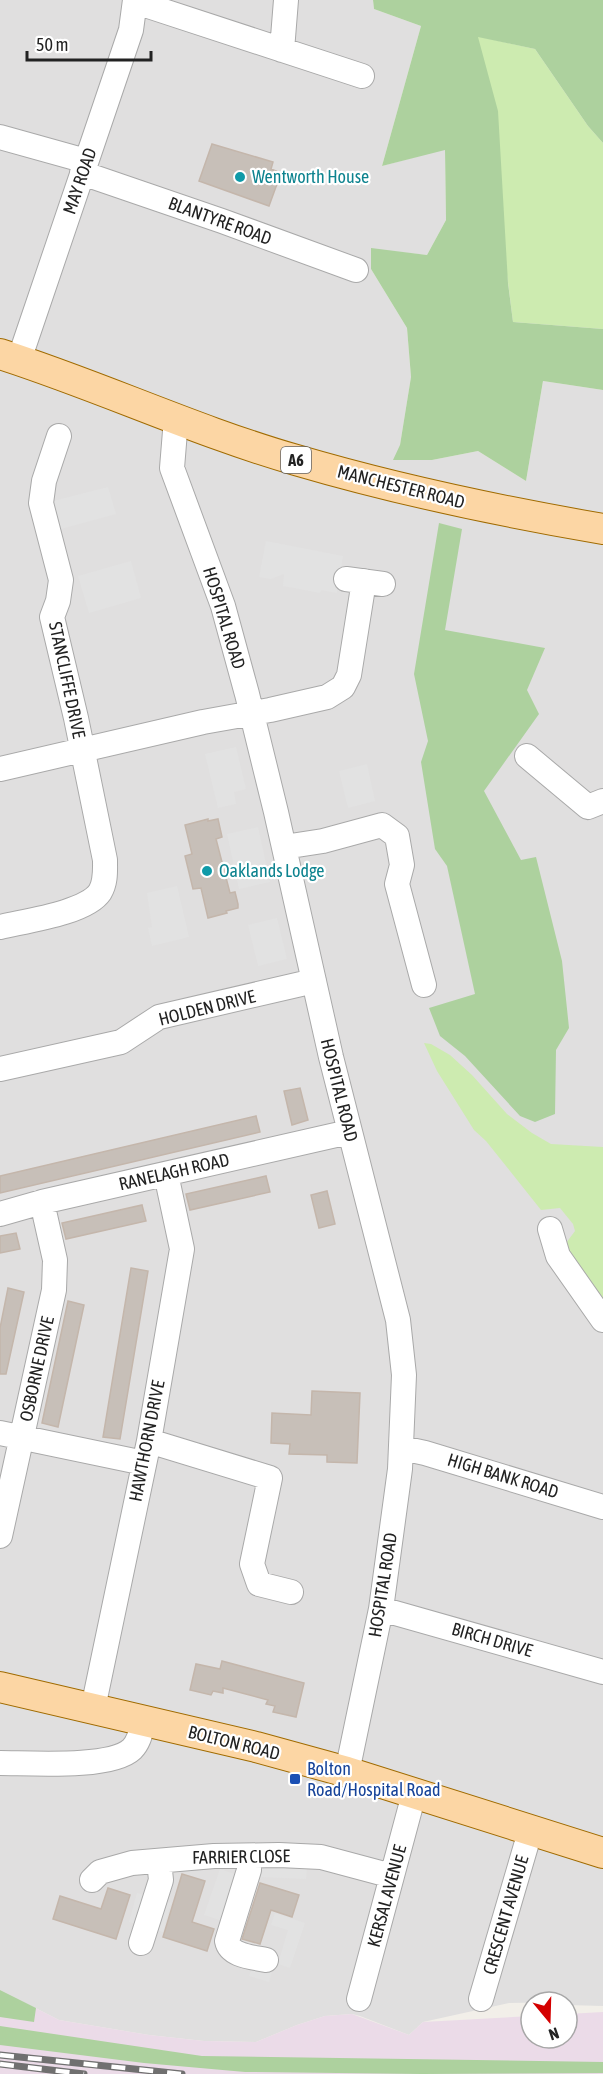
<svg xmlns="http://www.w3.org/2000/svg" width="603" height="2074" viewBox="0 0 603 2074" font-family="'Asap Condensed',sans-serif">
	<rect width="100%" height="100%" fill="#f2efe9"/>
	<path fill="#e0dfdf" d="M0,0H373L374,9L421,26L382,166L445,149L446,220L427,255L371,249V269L407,328L411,377L400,445L432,460L478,451L526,481L543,381L603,390V2006L567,2005V2002L509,2003L423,2022L409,2035L360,2016L352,2014L325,2016L297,2025L256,2042L204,2041L149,2035L59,2020L0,1990Z"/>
	<path fill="#ebdbe8" d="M0,1990L59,2020L149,2035L204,2041L256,2042L297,2025L325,2016L352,2014L409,2035L423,2022L531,2016V2038H567V2014L603,2012V2074H0Z"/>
	<path fill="#cdebb0" d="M477,36L535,49L588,126L603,143V329L513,322Z
		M424,1043L431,1044L450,1055L472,1075L507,1114L532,1133L551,1144L603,1147V1305L567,1255L566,1243L575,1231L573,1224L560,1208L541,1210L486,1141L474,1130L437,1071Z"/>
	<path fill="#add19e" d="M373,0H603V143L588,126L535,49L478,37L498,111L508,283L513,322L603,329V390L543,381L526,481L478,451L432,460H393L400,445L411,377L407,328L371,269V248L427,255L446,220L445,150L382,166L421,26L374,9Z
		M439,523L462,529L445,630L545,648L527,690L539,714L484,791L521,860L536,857L562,961L569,1028L556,1050L555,1114L535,1122L520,1116L465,1056L440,1036L429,1008L475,994L447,866L435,849L421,762L428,741L414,674Z
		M0,1990L36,2008L34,2022L0,2017Z
		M0,2026L202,2056L603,2062V2073L422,2074L245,2072L144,2063L0,2045Z"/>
	<path fill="#e2e2e2" d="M108,487L116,514L61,529L53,501Z
		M266,541L343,556L337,593L321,590L320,593L283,586L284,574L271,579L259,577Z
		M131,561L141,598L89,613L78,576Z
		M236,747L246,789L234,792L236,804L218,808L205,754Z
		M367,764L375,801L348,808L339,771Z
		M258,827L270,882L239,889L227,834Z
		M177,886L189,937L152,946L148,928L152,927L147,893Z
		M277,918L287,959L258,966L248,925Z
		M261,1866L307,1868L306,1879L260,1877Z
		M220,1869L237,1875L222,1921L204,1915Z
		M137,1893L171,1903L163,1932L129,1922Z
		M275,1913L305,1923L290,1968L278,1964L288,1930L271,1925Z
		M253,1965L272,1970L269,1982L249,1976Z"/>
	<path fill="#c7bfb8" stroke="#c4b6ab" stroke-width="1.5" d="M212,144L273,162L271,169L281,173L269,206L199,181Z
		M208,819V821L218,819L222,837L216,839L230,893L235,892L238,904V908L226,911L227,913L208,918L201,888L193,889L185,856L192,854L185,825Z
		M300,1088L308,1120L292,1125L284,1091Z
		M256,1116L260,1132L0,1193V1176Z
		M266,1176L270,1192L190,1210L186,1194Z
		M327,1191L335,1224L319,1228L311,1195Z
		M142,1205L146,1221L66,1239L62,1223Z
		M16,1233L20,1249L0,1253V1236Z
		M131,1268L148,1271L120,1439L103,1437Z
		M8,1288L24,1292L6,1374H0V1328Z
		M68,1301L84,1305L58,1427L42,1423Z
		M312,1391L360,1393L357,1463L327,1462V1455L289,1454L290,1444L271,1443L272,1413L311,1415Z
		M222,1661L304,1683L296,1717L273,1712L275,1706L266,1704L268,1700L223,1688V1693L213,1691L211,1695L190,1690L196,1664L220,1669Z
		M182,1874L205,1881L192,1922L214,1929L207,1951L163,1937Z
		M260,1883L299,1895L292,1917L271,1910L260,1944L242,1939Z
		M108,1888L130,1895L116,1939L53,1919L60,1896L101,1909Z"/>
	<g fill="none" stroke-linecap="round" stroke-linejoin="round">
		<defs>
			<path id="minor" d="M136,2L362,76
				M282,50L286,0
				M0,137L86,161
				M82,173L222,221L356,270
				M19,360L131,30L135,0
				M176,419L172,468L223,606L247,694L276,812L331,1057L398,1320L404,1375L400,1469L381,1609L347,1772
				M346,579L383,584
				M527,756L588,807L603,801
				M0,769L203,722L270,710L327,697L343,687L349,675L364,581
				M284,847L323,841L382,825L397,836L402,865L397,884L424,985
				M0,927C25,921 86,913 100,892C106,882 105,871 105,860L76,718L52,617L58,601L61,580L41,503L44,481L59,436
				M0,1069L121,1042L159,1017L314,981
				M0,1214L42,1202L349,1132
				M550,1229L558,1256L603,1320
				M0,1433L144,1463
				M149,1441L270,1478L252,1564L259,1584L291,1592
				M402,1448L425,1453L603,1507
				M0,1536L54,1290L55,1260L42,1202
				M381,1609L603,1672
				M93,1708L149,1441L182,1249L166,1174
				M0,1763C29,1763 111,1769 132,1749C140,1741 141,1730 144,1720
				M249,1856V1870L227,1941C230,1956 252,1957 266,1960
				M92,1880L100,1872L132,1863L214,1856L279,1855L321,1857L392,1876
				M141,1943L161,1880L159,1861
				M359,1999L414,1794
				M481,1999L530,1832"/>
			<path id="major" d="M0,354C100,386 195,431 296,460C398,490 498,511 603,529
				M0,1687L256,1747L347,1772L603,1853"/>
		</defs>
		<use href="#minor" stroke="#a9a9a9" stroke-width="26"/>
		<use href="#major" stroke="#a06b00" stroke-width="32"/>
		<use href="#minor" stroke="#fff" stroke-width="24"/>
		<use href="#major" stroke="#fcd6a4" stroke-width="30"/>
		<defs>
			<path id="rail" d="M0,2055L182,2074
				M0,2064L84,2074"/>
		</defs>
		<use href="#rail" stroke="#707070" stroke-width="7"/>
		<use href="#rail" stroke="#fff" stroke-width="4.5" stroke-dasharray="14" stroke-linecap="butt"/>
	</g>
	<g fill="#0f9aa8" stroke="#fff" stroke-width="2">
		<circle cx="240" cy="177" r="6"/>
		<circle cx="207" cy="871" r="6"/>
	</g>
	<rect fill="#1a4fb4" stroke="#fff" stroke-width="2" x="289" y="1773" width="12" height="12" rx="3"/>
	<g text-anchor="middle" stroke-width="4.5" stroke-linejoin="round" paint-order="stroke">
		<rect fill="#fff" stroke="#646464" stroke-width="1.5" x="281" y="447" width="30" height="26" rx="4.5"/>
		<g font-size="16" font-weight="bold" fill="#222">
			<text x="296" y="466">A6</text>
		</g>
		<g font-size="18" fill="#0d838f" stroke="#fff" text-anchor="start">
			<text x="252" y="183">Wentworth House</text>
			<text x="219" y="877">Oaklands Lodge</text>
		</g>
		<g font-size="18" fill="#222" stroke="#fff">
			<text transform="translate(80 181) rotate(-71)" y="6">MAY ROAD</text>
			<text transform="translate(220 221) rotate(20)" y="6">BLANTYRE ROAD</text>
			<text transform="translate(401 487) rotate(14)" y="6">MANCHESTER ROAD</text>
			<text transform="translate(224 618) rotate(73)" y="6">HOSPITAL ROAD</text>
			<text transform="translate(67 680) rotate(78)" y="6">STANCLIFFE DRIVE</text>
			<text transform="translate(207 1008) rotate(-14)" y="6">HOLDEN DRIVE</text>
			<text transform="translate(339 1090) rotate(76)" y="6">HOSPITAL ROAD</text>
			<text transform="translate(174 1172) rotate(-13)" y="6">RANELAGH ROAD</text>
			<text transform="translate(37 1369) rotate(-78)" y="6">OSBORNE DRIVE</text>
			<text transform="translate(147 1441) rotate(-79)" y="6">HAWTHORN DRIVE</text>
			<text transform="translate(503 1476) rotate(17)" y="6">HIGH BANK ROAD</text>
			<text transform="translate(383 1585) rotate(-81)" y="6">HOSPITAL ROAD</text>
			<text transform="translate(492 1640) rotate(16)" y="6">BIRCH DRIVE</text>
			<text transform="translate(234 1743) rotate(14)" y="6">BOLTON ROAD</text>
			<text transform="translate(241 1857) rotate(-1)" y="6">FARRIER CLOSE</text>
			<text transform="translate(387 1896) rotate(-75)" y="6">KERSAL AVENUE</text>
			<text transform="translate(506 1915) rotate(-74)" y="6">CRESCENT AVENUE</text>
		</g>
		<g font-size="18" fill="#164399" stroke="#fff" text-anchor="start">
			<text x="307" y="1775">Bolton<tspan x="307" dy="21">Road/Hospital Road</tspan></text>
		</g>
	</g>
	<g transform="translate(549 2020) rotate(161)"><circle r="28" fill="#ffffff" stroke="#a7a7a7" stroke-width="1.5"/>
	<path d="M0-4.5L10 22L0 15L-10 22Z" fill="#d40000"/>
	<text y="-9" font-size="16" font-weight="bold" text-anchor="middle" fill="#222222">N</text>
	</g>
	<path d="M27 51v9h124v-9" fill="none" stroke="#222222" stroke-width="3"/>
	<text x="36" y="51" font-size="18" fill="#222222" stroke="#ffffff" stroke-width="4.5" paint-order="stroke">50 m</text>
</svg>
